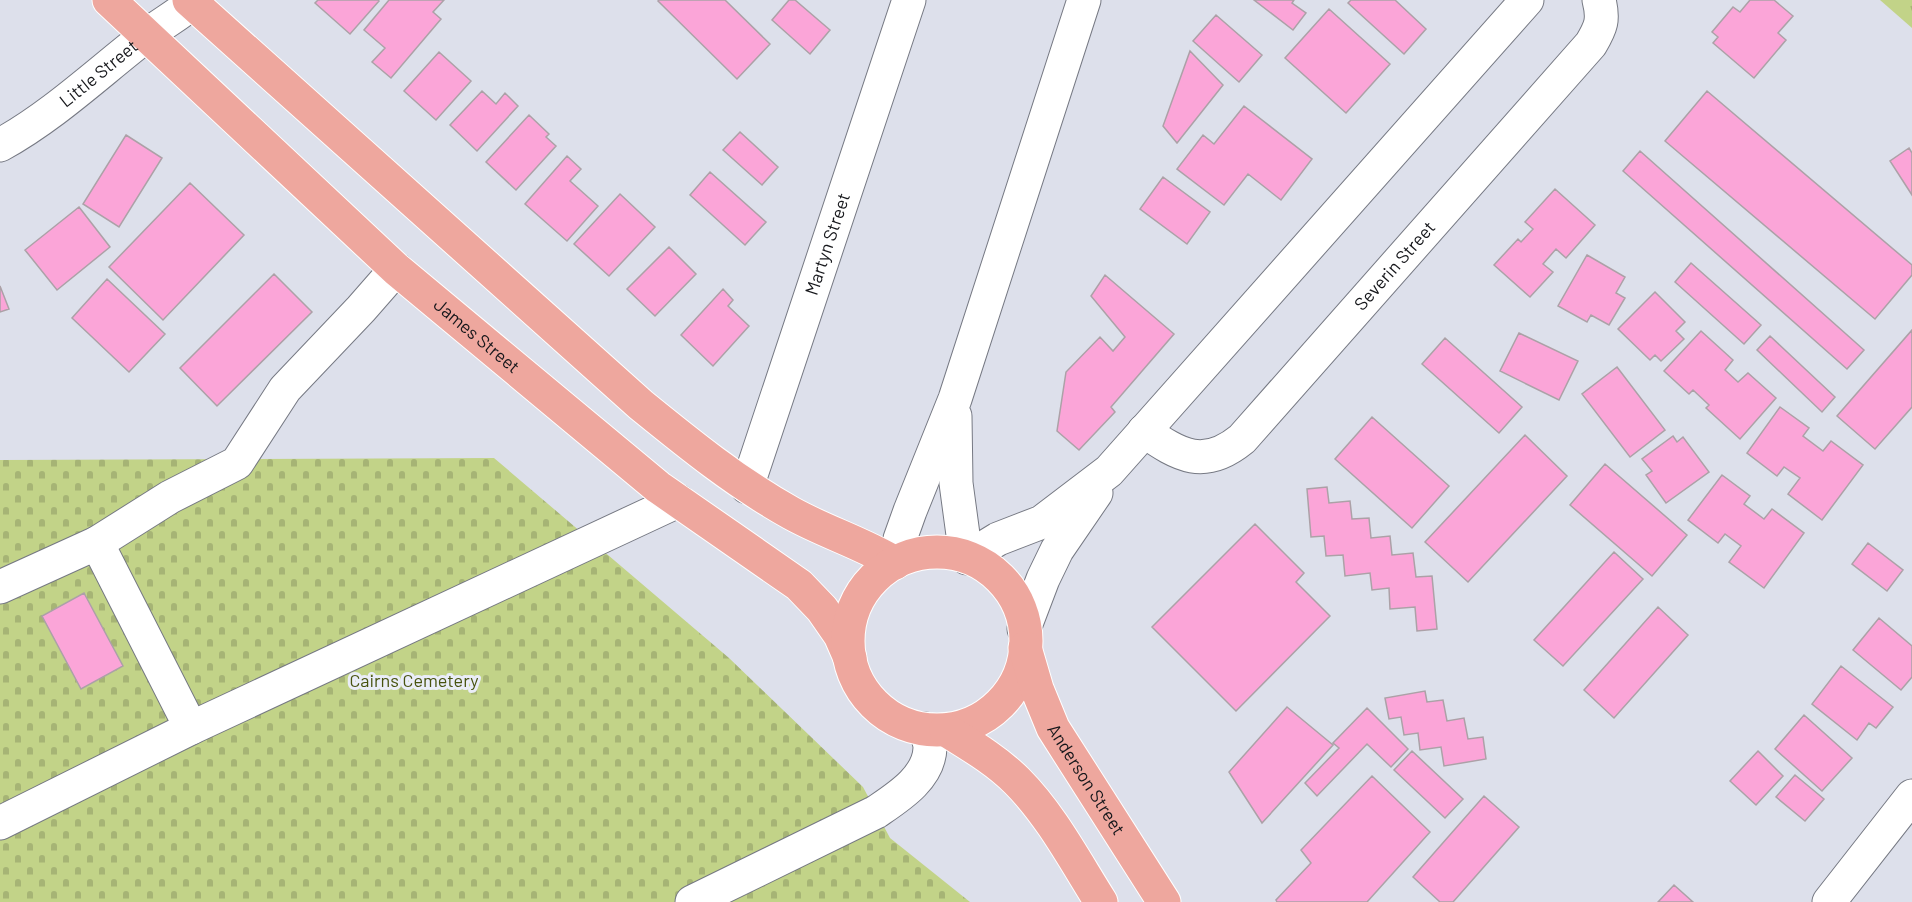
<svg xmlns="http://www.w3.org/2000/svg" width="1912" height="902" viewBox="0 0 1912 902" font-family="Barlow,sans-serif">
	<defs>
		<pattern id="cemetery-stones" width="16" height="16" patternUnits="userSpaceOnUse" patternTransform="scale(1.5)"><rect width="16" height="16" fill="#c2d388"/><path d="M2 7V4a2 2 0 0 1 4 0v3zM10 15v-3a2 2 0 0 1 4 0v3z" fill="#a6b475"/></pattern>
		<pattern id="park-tufts" width="24" height="20" patternUnits="userSpaceOnUse" patternTransform="scale(1.5)"><rect width="24" height="20" fill="#c2d388"/><path d="M3 7l-1-3M5 7V3M7 7l1-3M15 17l-1-3M17 17v-4M19 17l1-3" fill="none" stroke="#a6b475"/></pattern>
	</defs>
	<rect width="100%" height="100%" fill="#dde0eb"/>
	<path fill="url(#cemetery-stones)" d="M494,458L729,658L863,787L890,838L970,902H0V460Z"/>
	<path fill="url(#park-tufts)" d="M1880,0H1912V28Z"/>
	<path fill="#fba5d8" stroke="#aca1a7" stroke-width="1.5" d="M318,0H378L379,1L350,34L315,3Z
		M389,0H444L433,12L441,19L391,78L372,62L385,48L364,30Z
		M659,0H725L770,44L737,79L658,1Z
		M789,0H795L830,30L810,54L772,20Z
		M1254,0H1294L1292,3L1306,13L1293,30Z
		M1351,0H1395L1426,29L1404,54L1348,3Z
		M1750,0H1774L1793,16L1778,33L1786,40L1754,78L1713,43L1718,37L1712,32L1733,7L1740,12Z
		M1329,9L1390,64L1346,113L1285,58Z
		M1216,15L1262,55L1239,82L1193,41Z
		M1190,51L1223,85L1177,143L1163,126Z
		M439,52L471,81L436,120L404,91Z
		M482,91L496,104L505,93L518,106L477,151L450,125Z
		M1707,91L1912,265V275L1875,319L1665,141Z
		M1244,106L1312,159L1281,200L1248,174L1224,205L1177,169L1203,135L1214,144Z
		M529,115L549,134L546,137L556,146L516,190L486,162Z
		M740,132L778,167L762,185L723,150Z
		M126,135L162,158L119,227L83,204Z
		M1909,148L1912,153V195L1890,161Z
		M1640,151L1864,350L1847,369L1623,171Z
		M567,156L581,169L570,181L598,206L567,241L525,204Z
		M710,172L766,222L745,245L690,195Z
		M1163,177L1210,212L1187,244L1140,209Z
		M190,183L244,235L163,320L109,267Z
		M1555,189L1595,225L1566,258L1556,249L1543,264L1553,272L1530,297L1494,265L1518,239L1521,242L1533,229L1525,222Z
		M620,194L655,227L609,276L574,244Z
		M79,207L110,247L57,290L25,250Z
		M669,247L696,274L655,316L627,289Z
		M1587,255L1625,277L1616,293L1625,298L1609,325L1591,315L1587,322L1558,306Z
		M1691,263L1761,325L1744,344L1675,282Z
		M274,274L312,312L217,406L180,368Z
		M1105,275L1174,334L1111,407L1115,412L1079,450L1057,431L1066,372L1100,337L1113,351L1125,337L1091,296Z
		M107,279L165,334L129,372L72,318Z
		M0,286L9,309L0,312Z
		M723,289L733,300L728,306L749,326L713,366L681,335Z
		M1655,292L1685,322L1676,331L1684,339L1661,361L1655,355L1650,360L1618,329Z
		M1912,330V407L1875,449L1837,416Z
		M1701,331L1733,360L1725,370L1738,382L1748,373L1776,398L1740,439L1706,408L1709,405L1693,390L1689,394L1664,371Z
		M1519,333L1578,361L1559,400L1500,371Z
		M1770,336L1835,397L1822,412L1757,350Z
		M1445,338L1522,407L1499,433L1422,364Z
		M1617,367L1665,430L1630,457L1582,394Z
		M1780,407L1809,428L1803,436L1823,451L1831,441L1863,465L1822,520L1788,494L1800,478L1784,467L1777,476L1747,453Z
		M1372,417L1449,486L1412,528L1335,459Z
		M1525,435L1567,476L1468,582L1425,542Z
		M1673,436L1677,442L1683,437L1709,472L1666,503L1646,475L1652,471L1642,459Z
		M1605,464L1687,535L1652,576L1570,505Z
		M1722,475L1750,496L1744,504L1764,519L1772,509L1804,533L1764,588L1729,562L1741,546L1725,534L1718,543L1688,520Z
		M1327,487L1329,503L1350,501L1352,519L1369,518L1371,538L1390,536L1392,555L1413,553L1416,577L1432,576L1437,629L1417,631L1415,607L1390,609L1389,588L1372,590L1370,573L1345,576L1343,555L1326,556L1324,536L1311,537L1307,489Z
		M1255,524L1304,573L1296,582L1330,616L1236,711L1152,627Z
		M1868,543L1903,570L1887,591L1852,564Z
		M1614,552L1643,579L1563,666L1534,640Z
		M84,593L123,666L81,689L42,616Z
		M1658,607L1688,635L1614,718L1584,690Z
		M1879,618L1912,646V677L1901,690L1853,650Z
		M1841,666L1893,707L1876,728L1869,723L1857,740L1812,704Z
		M1425,691L1427,702L1443,700L1447,721L1464,718L1468,739L1483,737L1486,759L1444,766L1441,747L1420,750L1418,733L1404,735L1401,717L1389,719L1385,698Z
		M1287,707L1333,745L1262,823L1229,772Z
		M1367,708L1408,749L1391,767L1367,744L1317,796L1305,783L1339,748L1333,743Z
		M1804,715L1852,758L1822,791L1775,749Z
		M1412,751L1463,799L1445,818L1394,770Z
		M1758,751L1783,776L1756,805L1730,781Z
		M1795,775L1824,799L1805,821L1776,797Z
		M1372,776L1430,832L1367,902H1277L1276,900L1311,863L1301,850Z
		M1484,796L1519,827L1453,902H1440L1413,877Z
		M1674,885L1693,902H1658Z"/>
	<g fill="none" stroke-linecap="round" stroke-linejoin="round">
		<defs>
			<g id="minor">
				<path id="s1" d="M0,145C53,116 99,72 147,35C163,23 181,13 196,0"/>
				<path d="M955,416L956,483L966,557"/>
				<path id="s2" d="M1144,431C1180,456 1204,470 1242,439L1591,44C1601,27 1604,20 1599,0"/>
				<path id="s3" d="M747,487L909,0"/>
				<path d="M97,543L170,497L237,463L285,389L361,309L396,269"/>
				<path d="M967,558L998,539L1042,522L1109,471L1527,0"/>
				<path d="M896,562L900,539L910,511L955,399L1084,0"/>
				<path d="M0,587L97,543L191,728"/>
				<path d="M1024,629L1043,579L1057,550L1096,493"/>
				<path d="M0,823L191,728L678,501"/>
				<path d="M692,902L876,812C898,797 929,778 930,748C930,742 927,735 925,729"/>
				<path d="M1829,902L1912,796"/>
			</g>
			<g id="major">
				<path id="s4" d="M109,0L396,269L658,487L799,585L822,609L840,635L850,658"/>
				<path d="M189,0L641,405C689,444 737,483 791,513C825,532 862,543 895,563"/>
				<circle cx="937" cy="641" r="89"/>
				<path id="s5" d="M1025,648L1037,689L1053,728L1164,902"/>
				<path d="M946,730C970,745 996,760 1017,781C1051,815 1075,861 1101,902"/>
			</g>
		</defs>
		<use href="#minor" stroke="#767983" stroke-width="35"/>
		<use href="#major" stroke="#fff" stroke-width="35"/>
		<use href="#minor" stroke="#fff" stroke-width="33"/>
		<use href="#major" stroke="#eea79e" stroke-width="33"/>
	</g>
	<g text-anchor="middle" stroke-width="6" stroke-linejoin="round" paint-order="stroke">
		<g font-size="18" fill="#15161a" stroke="#eaedf8">
			<text dy="6" stroke="none"><textPath href="#s1" startOffset="122">Little Street</textPath></text>
			<text dy="6" stroke="none"><textPath href="#s3" startOffset="256">Martyn Street</textPath></text>
			<text dy="6" stroke="none"><textPath href="#s2" startOffset="340">Severin Street</textPath></text>
			<text dy="6" stroke="none"><textPath href="#s4" startOffset="498">James Street</textPath></text>
			<text dy="6" stroke="none"><textPath href="#s5" startOffset="146">Anderson Street</textPath></text>
		</g>
		<g font-size="18" fill="#47520e" stroke="#eaedf8">
			<text x="414" y="687">Cairns Cemetery</text>
		</g>
	</g>
</svg>
